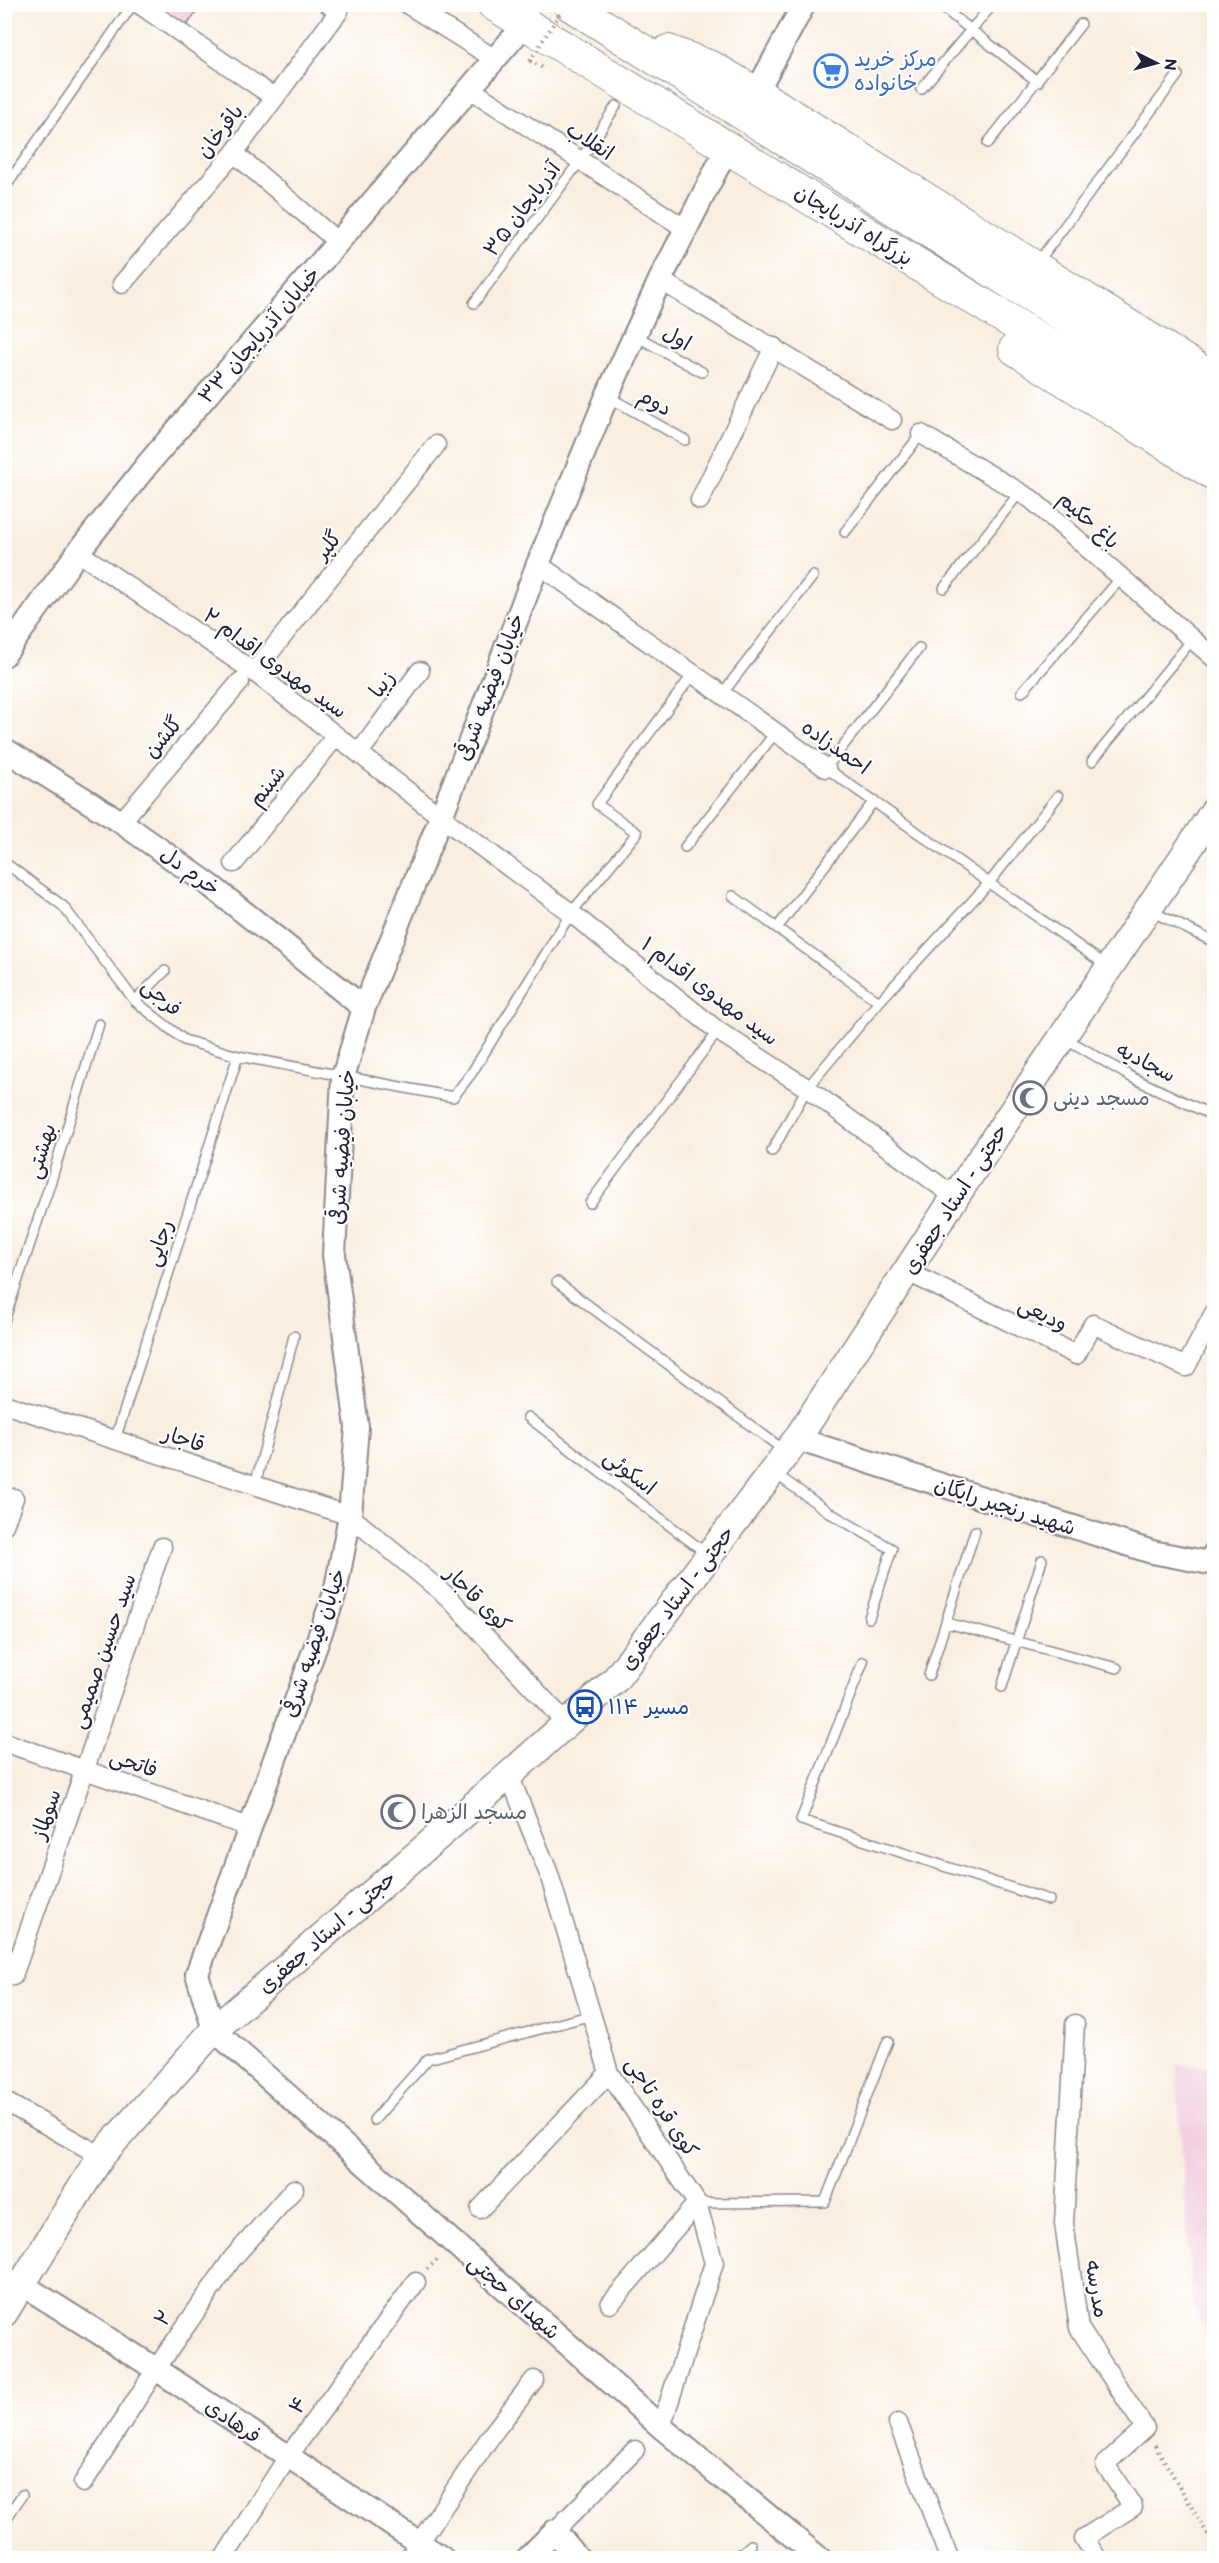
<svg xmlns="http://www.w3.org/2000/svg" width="1219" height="2563" viewBox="0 0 1219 2563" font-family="'Balsamiq Sans','Playpen Sans Arabic',sans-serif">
	<rect width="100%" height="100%" fill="#fff"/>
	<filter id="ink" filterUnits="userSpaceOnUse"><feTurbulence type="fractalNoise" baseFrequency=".0167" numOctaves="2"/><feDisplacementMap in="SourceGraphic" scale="12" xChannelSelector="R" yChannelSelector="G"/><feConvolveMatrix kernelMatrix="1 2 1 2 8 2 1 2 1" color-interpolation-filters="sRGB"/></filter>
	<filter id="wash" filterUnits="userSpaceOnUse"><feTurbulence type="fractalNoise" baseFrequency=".008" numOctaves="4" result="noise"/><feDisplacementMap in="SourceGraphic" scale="24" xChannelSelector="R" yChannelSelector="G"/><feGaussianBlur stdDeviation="1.35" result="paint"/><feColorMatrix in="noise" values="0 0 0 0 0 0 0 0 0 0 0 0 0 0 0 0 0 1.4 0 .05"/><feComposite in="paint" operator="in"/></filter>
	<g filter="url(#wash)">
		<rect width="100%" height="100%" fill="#f9efe1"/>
		<path fill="#f3cfe0" d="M1176,2065L1214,2067V2351L1192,2303Z"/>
		<g id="blocks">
			<path fill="#eab0cc" d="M155,5H201L187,25Z"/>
		</g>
	</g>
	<g filter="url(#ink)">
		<use href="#blocks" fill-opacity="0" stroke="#8e888e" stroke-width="1.5"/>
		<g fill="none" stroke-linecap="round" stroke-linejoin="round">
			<defs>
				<path id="service" d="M938,4L1038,82
					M921,89L993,4
					M988,143L1081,24
					M4,189L133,4
					M1037,263L1178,75
					M474,303L580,161L616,106
					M634,335L702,372
					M607,396L685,440
					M845,532L921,434
					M944,588L1020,492
					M919,648L826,768L1107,966
					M1022,692L1121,578
					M722,694L813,576
					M1092,761L1192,640
					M685,847L776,732
					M4,862L63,906L135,1001L184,1040L238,1056L453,1097L471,1074L571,913L637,833L597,804L693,674
					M733,896L879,1002L807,1088L772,1151
					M1149,910L1214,942
					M777,928L874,801
					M135,1001L165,971
					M879,1002L989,883L1058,796
					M1065,1038L1133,1078L1214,1116
					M590,1203L718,1031
					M557,1282L785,1451
					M4,1321L50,1184L99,1024
					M528,1417L707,1554
					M115,1440L238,1056
					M773,1472L830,1513L892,1549L869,1618
					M255,1485L294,1336
					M947,1623L1117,1668
					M863,1662L801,1820L1049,1900
					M929,1675L975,1531
					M1002,1687L1042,1560
					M374,2120L428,2059L592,2015
					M697,2203L825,2202L888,2041
					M4,2522L22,2495
					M736,2558L751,2545"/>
				<path id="minor" d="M139,4L275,98
					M407,4L495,59
					M470,89L686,229
					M234,153L338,242
					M660,280L892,420
					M122,284L234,153L339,11L328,4
					M921,434L1031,499L1214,658
					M700,500L774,347
					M78,552L254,672L441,817L571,913L718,1031L807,1088L955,1197
					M538,564L826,768
					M254,672L436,445
					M359,753L420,671
					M121,822L240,682
					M234,863L336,736
					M908,1272L1076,1355L1093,1324L1186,1367L1214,1313
					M4,1404L350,1516L449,1598L567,1724
					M4,1525L14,1498
					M4,1742L249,1827
					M509,1775L549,1874L609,2073L697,2203L714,2263L661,2427
					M13,1976L162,1547
					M1075,2024L1064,2223L1079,2328L1145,2428L1105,2464L1133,2507L1084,2538L1097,2558
					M4,2101L101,2156
					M480,2209L609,2073
					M610,2304L697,2203
					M898,2423L949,2558
					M83,2483L156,2369L232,2259L294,2189
					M555,2531L635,2450
					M224,2558L287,2458L416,2282
					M409,2558L493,2433L534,2380"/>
				<path id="tertiary" d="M756,93L804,4
					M719,164L660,280L607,396L538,564L441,817L364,1008L343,1077L334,1255L357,1427L350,1516L335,1593L197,1974L214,2030L661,2427L819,2558
					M4,655L78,552L147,465L525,24
					M4,749L121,822L211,886L364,1008
					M797,1439L1152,1552L1210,1563L1214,1554
					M23,2285L156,2369L442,2558
					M528,2558L555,2531L578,2558"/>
				<path id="secondary" d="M4,2313L101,2156L214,2030L509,1775L615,1680L797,1439L955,1197L1214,811"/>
				<path id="trunk" d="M493,4L1214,446
					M569,4L1214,411
					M668,51L713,68L756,93L1214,379
					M1015,349L1214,474"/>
			</defs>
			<use href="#service" stroke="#8e888e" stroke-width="12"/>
			<use href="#minor" stroke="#8e888e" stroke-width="21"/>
			<use href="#tertiary" stroke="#8e888e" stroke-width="26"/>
			<use href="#secondary" stroke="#8e888e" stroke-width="30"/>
			<use href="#trunk" stroke="#8e888e" stroke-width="34"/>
			<path stroke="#8e888e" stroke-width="4" stroke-dasharray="1.5 4.5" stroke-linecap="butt" d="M530,61L545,69
				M427,2269L439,2258
				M1155,2445L1214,2545"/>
			<use href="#service" stroke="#fff" stroke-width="9"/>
			<use href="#minor" stroke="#fff" stroke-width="18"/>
			<use href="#tertiary" stroke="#fff" stroke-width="22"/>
			<use href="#secondary" stroke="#fff" stroke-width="27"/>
			<use href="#trunk" stroke="#fff" stroke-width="32"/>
			<path stroke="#8e888e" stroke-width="4" stroke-dasharray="1.5 4.5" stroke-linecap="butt" d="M530,61L566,4"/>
		</g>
	</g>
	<defs>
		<symbol id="supermarket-ring" viewBox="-11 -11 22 22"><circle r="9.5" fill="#fff" stroke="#3f7fe0" stroke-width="1.5"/><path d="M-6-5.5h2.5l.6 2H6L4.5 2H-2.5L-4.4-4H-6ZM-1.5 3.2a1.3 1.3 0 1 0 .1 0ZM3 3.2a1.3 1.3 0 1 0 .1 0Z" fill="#3f7fe0"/></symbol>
		<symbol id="mosque-ring" viewBox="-11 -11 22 22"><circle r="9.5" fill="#fff" stroke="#6b7280" stroke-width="1.5"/><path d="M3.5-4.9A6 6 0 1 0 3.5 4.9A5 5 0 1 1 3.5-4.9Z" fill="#6b7280"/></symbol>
		<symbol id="bus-ring" viewBox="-11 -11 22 22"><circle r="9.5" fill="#fff" stroke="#1a4fb4" stroke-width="1.5"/><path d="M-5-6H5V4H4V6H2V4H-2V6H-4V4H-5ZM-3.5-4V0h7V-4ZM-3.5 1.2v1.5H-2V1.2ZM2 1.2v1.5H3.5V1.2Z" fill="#1a4fb4"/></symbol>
	</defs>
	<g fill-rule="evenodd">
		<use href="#supermarket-ring" x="812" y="52" width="38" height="38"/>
		<use href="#mosque-ring" x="1011" y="1079" width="38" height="38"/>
		<use href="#bus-ring" x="566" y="1688" width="38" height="38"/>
		<use href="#mosque-ring" x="379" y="1793" width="38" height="38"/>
	</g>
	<g text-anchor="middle" stroke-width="4.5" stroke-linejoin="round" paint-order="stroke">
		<g font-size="21" fill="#366cbe" stroke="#fff" text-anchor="start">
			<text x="854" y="66">مرکز خرید<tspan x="854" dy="24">خانواده</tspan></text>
		</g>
		<g font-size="21" fill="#22223b" stroke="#fff">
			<text transform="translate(220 131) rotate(-52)" y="7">باقرخان</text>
			<text transform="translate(590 141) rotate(33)" y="7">انقلاب</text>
			<text transform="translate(522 209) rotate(-53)" y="7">آذربایجان ۳۵</text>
			<text transform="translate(854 225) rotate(32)" y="7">بزرگراه آذربایجان</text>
			<text transform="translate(259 335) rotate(-49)" y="7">خیابان آذربایجان ۳۳</text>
			<text transform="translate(677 338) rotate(29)" y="7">اول</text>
			<text transform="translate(655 402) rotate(29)" y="7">دوم</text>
			<text transform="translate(1089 520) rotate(42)" y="7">باغ حکیم</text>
			<text transform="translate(328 545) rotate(-51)" y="7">گلپر</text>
			<text transform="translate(275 663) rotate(36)" y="7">سید مهدوی اقدام ۲</text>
			<text transform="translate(382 684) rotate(-53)" y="7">زیبا</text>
			<text transform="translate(490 687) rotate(-69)" y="7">خیابان فیضیه شرقی</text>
			<text transform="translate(163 737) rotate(-50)" y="7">گلشن</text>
			<text transform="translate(836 747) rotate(35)" y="7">احمدزاده</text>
			<text transform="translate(267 786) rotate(-51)" y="7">شبنم</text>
			<text transform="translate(190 871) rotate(36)" y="7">خرم دل</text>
			<text transform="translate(710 991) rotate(37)" y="7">سید مهدوی اقدام ۱</text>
			<text transform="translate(162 997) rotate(42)" y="7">فرجی</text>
			<text transform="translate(1146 1062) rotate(27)" y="7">سجادیه</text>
			<text transform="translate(342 1147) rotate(-86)" y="7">خیابان فیضیه شرقی</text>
			<text transform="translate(41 1151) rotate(-73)" y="7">بهشتی</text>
			<text transform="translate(955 1199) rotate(-57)" y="7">حجتی - استاد جعفری</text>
			<text transform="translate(159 1243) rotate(-72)" y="7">رجایی</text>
			<text transform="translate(1043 1314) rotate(26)" y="7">ودیعی</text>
			<text transform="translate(184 1439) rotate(18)" y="7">قاجار</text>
			<text transform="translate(630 1472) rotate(38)" y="7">اسکوئی</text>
			<text transform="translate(1005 1506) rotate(18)" y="7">شهید رنجبر رایگان</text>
			<text transform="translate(677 1598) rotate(-53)" y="7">حجتی - استاد جعفری</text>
			<text transform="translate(478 1599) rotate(45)" y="7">کوی قاجار</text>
			<text transform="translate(314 1643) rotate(-71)" y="7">خیابان فیضیه شرقی</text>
			<text transform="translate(103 1651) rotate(-71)" y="7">سید حسین صمیمی</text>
			<text transform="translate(134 1763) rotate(19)" y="7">فاتحی</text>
			<text transform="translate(46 1814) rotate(-71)" y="7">سولماز</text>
			<text transform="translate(327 1932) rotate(-41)" y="7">حجتی - استاد جعفری</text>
			<text transform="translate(662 2107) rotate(57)" y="7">کوی قره تاجی</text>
			<text transform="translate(1097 2289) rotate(81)" y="7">مدرسه</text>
			<text transform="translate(514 2297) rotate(42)" y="7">شهدای حجتی</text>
			<text transform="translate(163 2318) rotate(-55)" y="7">۲</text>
			<text transform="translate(298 2405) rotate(-54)" y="7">۴</text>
			<text transform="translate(233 2421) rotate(34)" y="7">فرهادی</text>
		</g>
		<g font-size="21" fill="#5b616d" stroke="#fff" text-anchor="start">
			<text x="1053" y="1105">مسجد دینی</text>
			<text x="421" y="1819">مسجد الزهرا</text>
		</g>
		<g font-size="21" fill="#164399" stroke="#fff" text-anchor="start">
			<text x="608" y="1714">مسیر ۱۱۴</text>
		</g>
	</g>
	<rect width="1219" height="2563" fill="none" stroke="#fff" stroke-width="24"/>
	<g transform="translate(1156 63) rotate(96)" stroke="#ffffff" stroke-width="4.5" paint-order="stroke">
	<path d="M0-4.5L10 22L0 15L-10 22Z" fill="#22223b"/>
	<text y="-9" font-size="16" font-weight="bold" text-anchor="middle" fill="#22223b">N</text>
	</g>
</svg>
